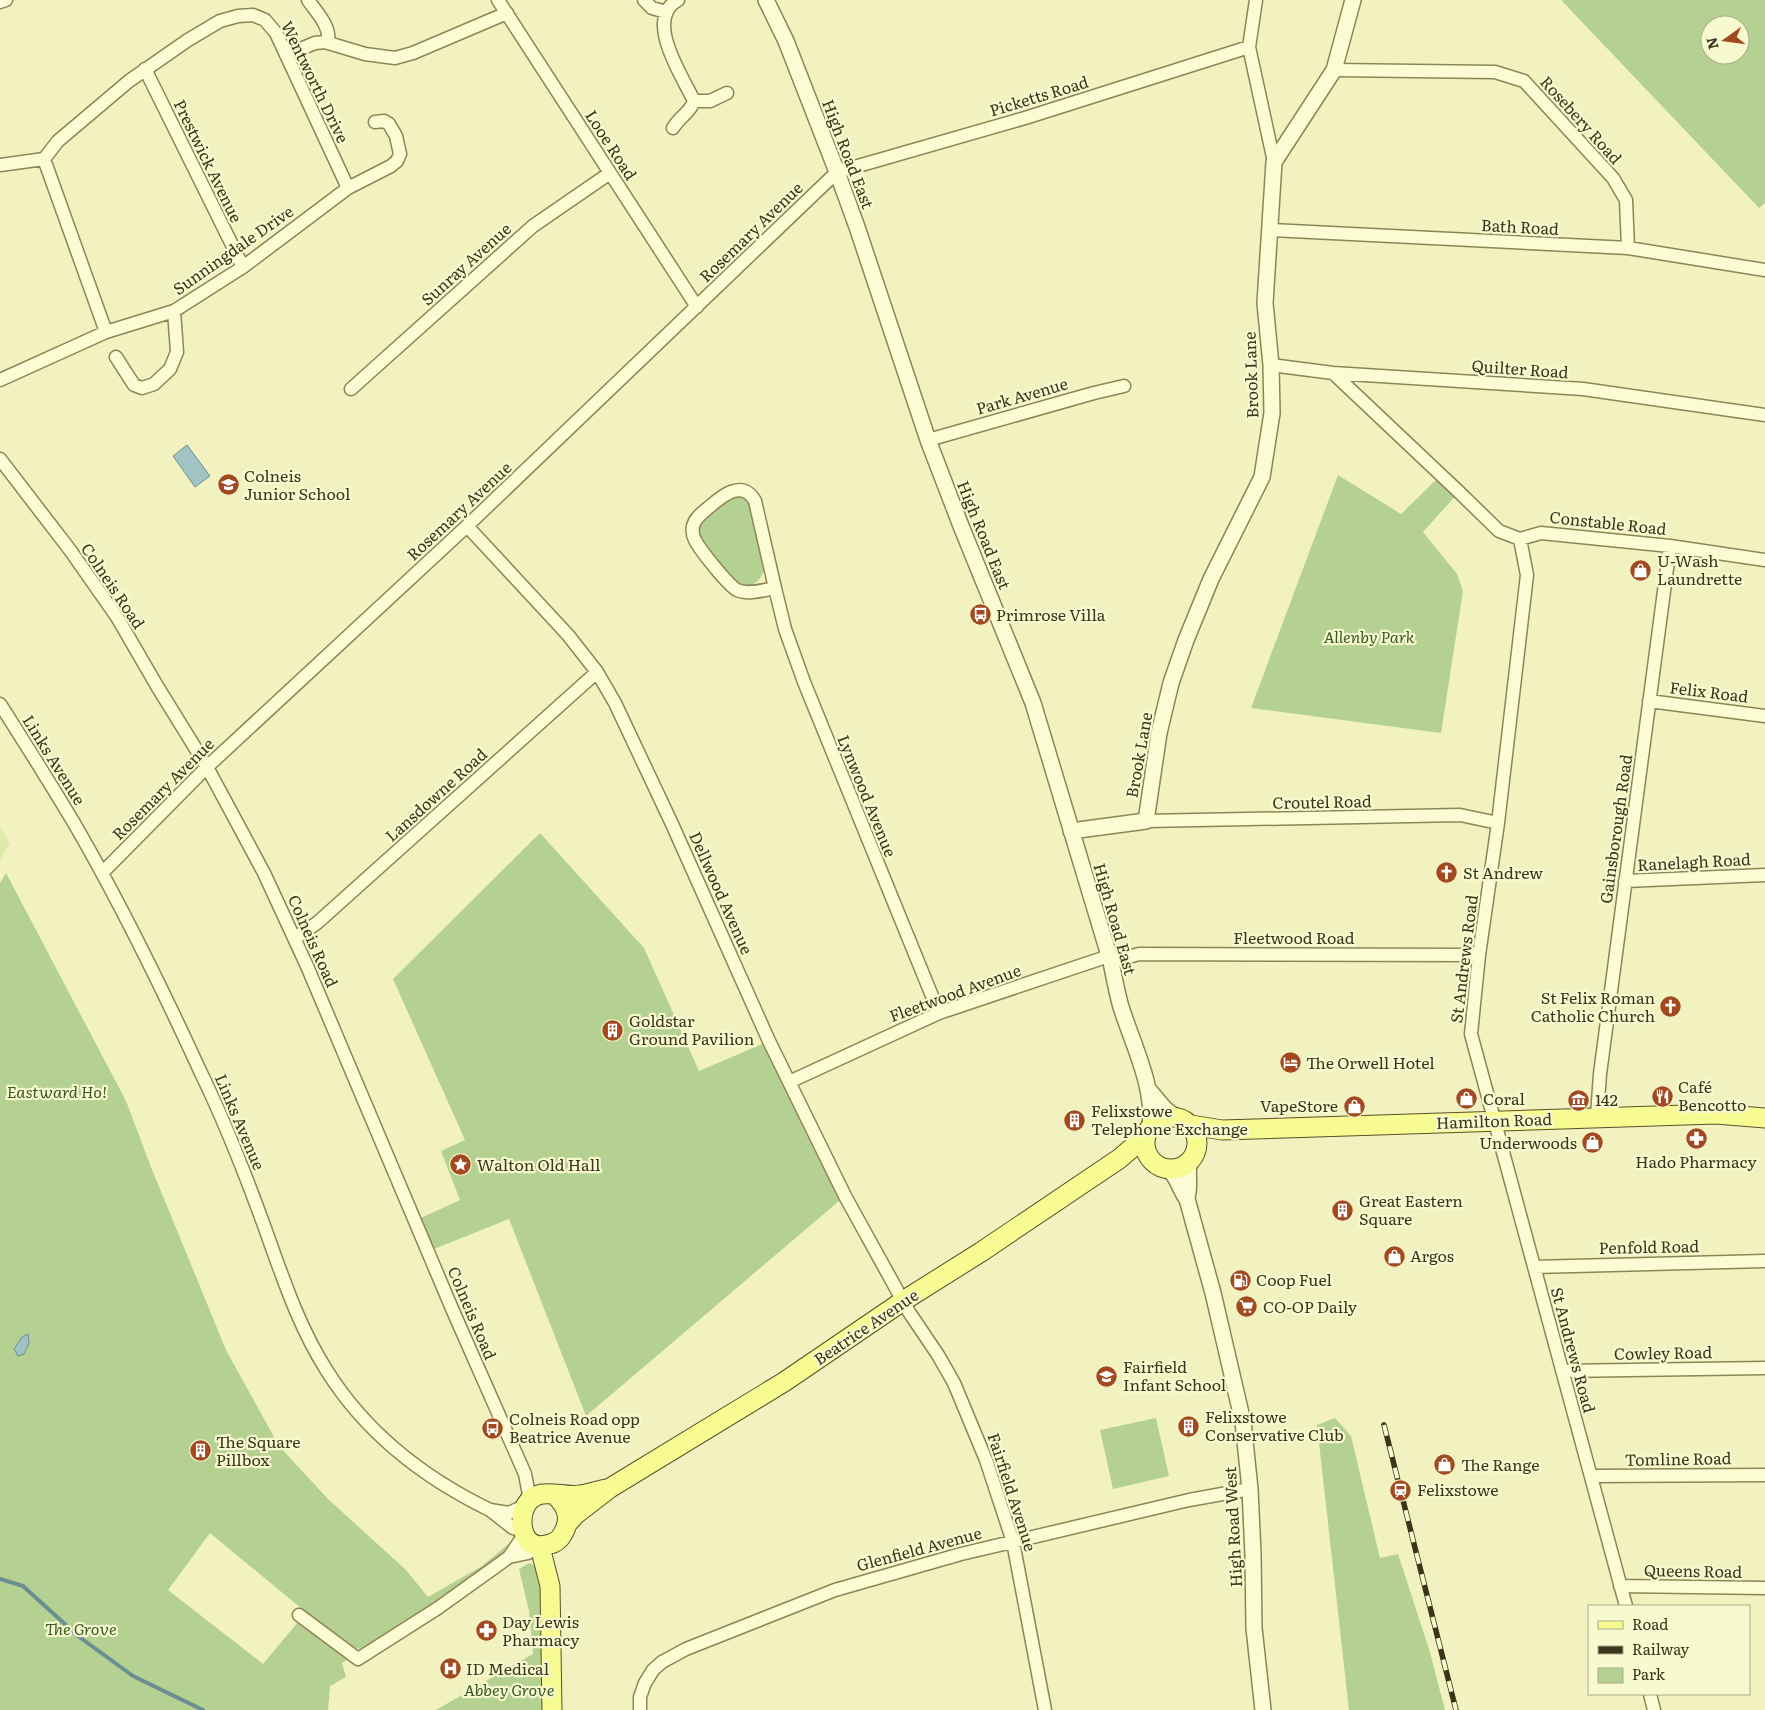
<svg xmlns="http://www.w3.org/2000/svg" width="1765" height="1710" viewBox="0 0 1765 1710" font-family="Literata,serif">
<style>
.farmland{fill:#dee9ab}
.green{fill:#b5d192;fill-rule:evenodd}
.water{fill:#a2c3c4;stroke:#698f93}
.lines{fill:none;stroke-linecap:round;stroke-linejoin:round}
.stream{stroke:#698f93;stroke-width:4}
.minor-casing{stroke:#8d8555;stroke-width:15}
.tertiary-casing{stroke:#8d8555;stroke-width:18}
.primary-casing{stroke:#5a502a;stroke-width:21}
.minor{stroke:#fbfcd3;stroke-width:12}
.tertiary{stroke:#fbfcd3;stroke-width:15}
.primary{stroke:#f8fa92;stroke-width:19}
.rail-casing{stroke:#3b351b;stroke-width:5.5}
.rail{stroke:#f7f9cf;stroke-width:4;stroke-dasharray:11;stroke-linecap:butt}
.labels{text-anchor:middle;stroke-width:4.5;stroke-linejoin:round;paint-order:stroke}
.street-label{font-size:16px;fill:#3b351b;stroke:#f7f9cf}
.poi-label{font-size:16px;fill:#3b351b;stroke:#f7f9cf;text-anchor:start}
.park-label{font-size:16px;font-style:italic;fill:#385920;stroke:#f7f9cf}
</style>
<rect width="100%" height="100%" fill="#f1f2bf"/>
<path class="farmland" d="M0 828 10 843 0 860Z"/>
<path class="green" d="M1563 0H1765V203L1759 208 1562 1ZM1710 25H1740V55H1710Z
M1338 475 1401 514 1441 475 1459 492 1423 532 1457 574 1463 591 1441 733 1251 708Z
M742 495 751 501 765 566C762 580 754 589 738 585L699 541 697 525 727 498Z
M540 833 644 948 699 1071 769 1041 845 1196 586 1416 509 1219 434 1249 421 1218 460 1200 441 1151 465 1140 393 979Z
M6 873 126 1101 151 1167 226 1350 279 1446 328 1499 406 1570 428 1597 482 1566 511 1542 514 1551 375 1644 359 1649 342 1642 210 1533 168 1590 263 1664 298 1622 350 1658 342 1663 346 1677 330 1686 328 1710H0V883Z
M1156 1418 1169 1476 1113 1489 1100 1430Z
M1335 1418 1351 1436 1380 1558 1398 1554 1429 1649 1445 1710H1349L1317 1425Z
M529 1563 540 1568 543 1581V1710H436L533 1654 529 1611 519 1569Z"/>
<path class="water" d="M187 445 210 476 195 487 173 456Z
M28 1334 29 1343 24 1354 18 1356 14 1349 22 1337Z"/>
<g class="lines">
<path class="stream" d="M0 1579 23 1586 78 1636 133 1676 203 1710"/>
<defs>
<path id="minor" d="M308 0C317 13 331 26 328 43
M498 0 697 307
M644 0 652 8 666 12
M1256 0 1249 47 1274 162
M0 2 6 0
M286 55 315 43 325 42 365 54 395 58 413 53 507 13
M145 69 243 267
M1334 70 1495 72 1524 81 1613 178 1626 200 1628 248
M694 101H710L727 93
M673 128C679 117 691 112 694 101 683 77 643 19 678 0
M44 159 106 332
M0 165 44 159 58 141 129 81 188 40 220 21 238 16 253 15 265 20 276 33 348 188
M1271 230 1628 248 1765 270
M116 357 134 385 142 388 154 384 170 369 177 352 174 311
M1271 365 1333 373 1583 389 1765 415
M1333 373 1459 492 1499 531 1520 539 1541 533 1670 546 1765 560
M0 380 106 332 174 311 243 267 348 188 391 166 397 161 400 154 396 136 389 124 384 121 375 122
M351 389 533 226 610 173
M928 440 1094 393 1124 386
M0 459 70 550 117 617 157 686 207 767 264 873 307 966 453 1311 525 1474 530 1500
M467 526 568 635 597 672 615 703 672 824 769 1041 845 1196 909 1312 938 1355 954 1383 986 1460 1013 1542 1045 1710
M1520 539 1527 575 1498 823 1479 955 1471 1034 1626 1606
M775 588 755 501C742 478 721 497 708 508 702 513 695 518 693 526 692 531 693 536 695 540 700 550 728 585 737 590 748 595 764 590 775 588L785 629 804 682 939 1013
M1649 701 1765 716
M0 704C25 743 50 783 74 823 121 904 162 988 201 1073 224 1120 244 1171 262 1220 281 1272 297 1324 327 1371 366 1433 424 1478 490 1510
M1146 821 1460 815 1498 823
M102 873 207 767 467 526 837 172 1025 118 1249 47
M1625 881 1765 875
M295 938 317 923 597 672
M1111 962 1139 954 1479 955
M789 1082 939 1013 1109 956
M1597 1116 1600 1074 1670 546
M1534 1267 1765 1261
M1562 1371 1765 1368
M1591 1476 1765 1475
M523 1530 513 1528 490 1510 509 1513 526 1505
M524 1535 509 1557 528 1553 536 1546
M1620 1586 1765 1588
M299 1615 358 1659 438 1608 509 1557
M1650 1694 1654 1710
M640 1710V1697L645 1683 653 1670 662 1662 686 1649 835 1590 961 1554 1189 1500 1250 1489"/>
<path id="tertiary" d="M766 0 786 41 837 172 857 227 928 440 961 526 1033 703 1111 962C1114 977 1117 993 1121 1007 1133 1045 1155 1087 1150 1127
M1071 831 1146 821 1159 733 1171 683 1186 640 1211 579 1262 477 1272 413 1271 365 1265 303 1274 162 1334 70 1353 0
M1149 1090 1165 1109 1176 1117
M1167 1168C1178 1176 1179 1189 1187 1199L1213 1293 1243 1422 1250 1489 1253 1554 1254 1628 1263 1710
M1187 1197C1191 1185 1186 1172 1190 1159"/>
<path id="primary" d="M1145 1143a26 26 0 1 1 52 0a26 26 0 1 1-52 0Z
M1191 1125 1222 1130 1716 1114 1765 1118
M555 1495C569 1508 572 1522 560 1538 556 1543 551 1544 546 1545 523 1551 517 1521 526 1505 538 1485 561 1498 580 1495 588 1494 597 1491 606 1489
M567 1524 575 1515 610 1488 784 1382 903 1301 981 1252 1119 1159 1146 1136
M540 1547 550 1586 552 1710"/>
</defs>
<use href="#minor" class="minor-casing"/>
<use href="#tertiary" class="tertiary-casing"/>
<use href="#primary" class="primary-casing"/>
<use href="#minor" class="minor"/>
<use href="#tertiary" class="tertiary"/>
<use href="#primary" class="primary"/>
<defs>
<path id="rail" d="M1384 1425 1456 1710"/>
</defs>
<use href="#rail" class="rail-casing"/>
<use href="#rail" class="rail"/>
</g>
<defs>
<symbol id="school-disc" viewBox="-11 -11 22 22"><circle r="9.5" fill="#a2491f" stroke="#f7f9cf"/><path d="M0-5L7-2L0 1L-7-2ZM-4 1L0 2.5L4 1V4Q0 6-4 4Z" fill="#fff"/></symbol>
<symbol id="shop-disc" viewBox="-11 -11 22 22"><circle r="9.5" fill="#a2491f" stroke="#f7f9cf"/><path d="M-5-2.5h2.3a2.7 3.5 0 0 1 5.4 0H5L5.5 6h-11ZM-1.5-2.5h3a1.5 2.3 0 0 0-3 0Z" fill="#fff"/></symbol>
<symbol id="bus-disc" viewBox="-11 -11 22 22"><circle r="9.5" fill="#a2491f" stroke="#f7f9cf"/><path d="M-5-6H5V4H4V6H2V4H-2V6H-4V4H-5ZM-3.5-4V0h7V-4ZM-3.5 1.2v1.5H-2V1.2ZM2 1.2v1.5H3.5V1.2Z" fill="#fff"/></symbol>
<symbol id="church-disc" viewBox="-11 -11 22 22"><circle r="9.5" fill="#a2491f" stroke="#f7f9cf"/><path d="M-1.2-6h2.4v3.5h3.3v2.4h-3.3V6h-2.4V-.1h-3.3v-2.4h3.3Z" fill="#fff"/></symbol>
<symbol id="building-disc" viewBox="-11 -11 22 22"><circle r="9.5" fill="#a2491f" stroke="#f7f9cf"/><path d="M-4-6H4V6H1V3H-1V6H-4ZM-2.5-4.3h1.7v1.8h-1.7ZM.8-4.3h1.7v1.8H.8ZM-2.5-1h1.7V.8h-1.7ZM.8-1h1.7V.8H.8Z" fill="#fff"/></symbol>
<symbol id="hotel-disc" viewBox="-11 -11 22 22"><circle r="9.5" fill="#a2491f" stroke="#f7f9cf"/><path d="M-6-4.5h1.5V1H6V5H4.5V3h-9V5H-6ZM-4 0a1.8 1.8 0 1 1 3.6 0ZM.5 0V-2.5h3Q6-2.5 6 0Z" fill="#fff"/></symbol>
<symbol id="restaurant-disc" viewBox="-11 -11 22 22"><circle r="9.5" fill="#a2491f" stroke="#f7f9cf"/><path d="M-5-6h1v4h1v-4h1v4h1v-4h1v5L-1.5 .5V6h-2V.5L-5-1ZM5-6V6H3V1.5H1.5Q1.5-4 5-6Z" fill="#fff"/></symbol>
<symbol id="museum-disc" viewBox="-11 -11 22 22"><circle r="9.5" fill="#a2491f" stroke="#f7f9cf"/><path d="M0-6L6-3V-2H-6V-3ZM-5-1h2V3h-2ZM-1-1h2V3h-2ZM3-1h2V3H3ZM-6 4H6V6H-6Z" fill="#fff"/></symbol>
<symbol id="pharmacy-disc" viewBox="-11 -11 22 22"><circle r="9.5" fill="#a2491f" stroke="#f7f9cf"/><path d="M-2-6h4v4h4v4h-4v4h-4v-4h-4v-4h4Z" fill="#fff"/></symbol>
<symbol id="sight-disc" viewBox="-11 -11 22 22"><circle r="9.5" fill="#a2491f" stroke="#f7f9cf"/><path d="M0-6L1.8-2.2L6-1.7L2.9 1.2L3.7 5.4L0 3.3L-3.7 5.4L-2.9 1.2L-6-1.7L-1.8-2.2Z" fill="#fff"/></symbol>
<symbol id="fuel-disc" viewBox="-11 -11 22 22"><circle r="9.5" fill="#a2491f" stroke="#f7f9cf"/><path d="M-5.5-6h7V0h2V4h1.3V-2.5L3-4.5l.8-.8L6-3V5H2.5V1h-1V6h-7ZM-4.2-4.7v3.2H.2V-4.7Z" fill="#fff"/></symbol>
<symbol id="supermarket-disc" viewBox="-11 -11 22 22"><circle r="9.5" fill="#a2491f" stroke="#f7f9cf"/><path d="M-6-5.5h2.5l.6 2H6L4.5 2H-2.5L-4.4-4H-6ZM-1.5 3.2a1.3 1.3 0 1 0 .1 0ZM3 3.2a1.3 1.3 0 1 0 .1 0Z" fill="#fff"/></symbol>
<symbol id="station-disc" viewBox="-11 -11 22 22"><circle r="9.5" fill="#a2491f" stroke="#f7f9cf"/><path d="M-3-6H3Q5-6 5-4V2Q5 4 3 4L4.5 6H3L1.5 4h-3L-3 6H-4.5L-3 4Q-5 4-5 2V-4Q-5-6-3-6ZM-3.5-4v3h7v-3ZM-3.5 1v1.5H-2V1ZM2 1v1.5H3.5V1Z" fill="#fff"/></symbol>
<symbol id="hospital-disc" viewBox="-11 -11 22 22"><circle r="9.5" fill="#a2491f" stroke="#f7f9cf"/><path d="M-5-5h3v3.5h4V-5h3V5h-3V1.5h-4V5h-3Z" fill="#fff"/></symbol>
</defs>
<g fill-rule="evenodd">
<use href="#school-disc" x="216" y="472" width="25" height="25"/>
<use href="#shop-disc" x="1628" y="558" width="25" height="25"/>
<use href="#bus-disc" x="968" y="602" width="25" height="25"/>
<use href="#church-disc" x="1434" y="860" width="25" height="25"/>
<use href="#church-disc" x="1658" y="994" width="25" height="25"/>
<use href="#building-disc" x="600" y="1018" width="25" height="25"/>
<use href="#hotel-disc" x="1278" y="1050" width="25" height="25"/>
<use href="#restaurant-disc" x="1650" y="1084" width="25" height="25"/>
<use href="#shop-disc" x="1454" y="1086" width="25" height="25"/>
<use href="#museum-disc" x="1566" y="1088" width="25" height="25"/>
<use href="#shop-disc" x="1342" y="1094" width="25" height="25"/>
<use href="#building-disc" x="1062" y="1108" width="25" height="25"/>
<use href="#pharmacy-disc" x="1684" y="1126" width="25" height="25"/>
<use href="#shop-disc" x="1580" y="1130" width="25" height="25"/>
<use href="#sight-disc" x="448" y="1152" width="25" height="25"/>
<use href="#building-disc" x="1330" y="1198" width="25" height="25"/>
<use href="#shop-disc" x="1382" y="1244" width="25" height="25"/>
<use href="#fuel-disc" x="1228" y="1268" width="25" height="25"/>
<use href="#supermarket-disc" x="1234" y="1294" width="25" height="25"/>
<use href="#school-disc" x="1094" y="1364" width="25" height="25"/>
<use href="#building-disc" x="1176" y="1414" width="25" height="25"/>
<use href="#bus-disc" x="480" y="1416" width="25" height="25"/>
<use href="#building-disc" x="188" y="1438" width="25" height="25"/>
<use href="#shop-disc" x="1432" y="1452" width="25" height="25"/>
<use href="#station-disc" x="1388" y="1478" width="25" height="25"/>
<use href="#pharmacy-disc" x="474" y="1618" width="25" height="25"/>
<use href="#hospital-disc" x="438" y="1656" width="25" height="25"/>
</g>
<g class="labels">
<g class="street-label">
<text transform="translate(315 82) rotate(64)" y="6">Wentworth Drive</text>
<text transform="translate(1039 96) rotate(-17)" y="6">Picketts Road</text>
<text transform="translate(1581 120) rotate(48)" y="6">Rosebery Road</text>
<text transform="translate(611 145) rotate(57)" y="6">Looe Road</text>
<text transform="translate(848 154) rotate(69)" y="6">High Road East</text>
<text transform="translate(208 161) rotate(64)" y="6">Prestwick Avenue</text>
<text transform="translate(1520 227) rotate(3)" y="6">Bath Road</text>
<text transform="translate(751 232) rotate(-44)" y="6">Rosemary Avenue</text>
<text transform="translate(233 250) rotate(-35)" y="6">Sunningdale Drive</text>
<text transform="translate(466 264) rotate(-42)" y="6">Sunray Avenue</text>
<text transform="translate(1520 369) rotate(4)" y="6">Quilter Road</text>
<text transform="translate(1251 375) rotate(-92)" y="6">Brook Lane</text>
<text transform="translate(1022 396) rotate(-16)" y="6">Park Avenue</text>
<text transform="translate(459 511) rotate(-43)" y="6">Rosemary Avenue</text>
<text transform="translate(1608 523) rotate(6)" y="6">Constable Road</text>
<text transform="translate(984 535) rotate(68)" y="6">High Road East</text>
<text transform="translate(113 586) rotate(56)" y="6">Colneis Road</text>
<text transform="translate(1709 692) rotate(7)" y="6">Felix Road</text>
<text transform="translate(1139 755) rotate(-80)" y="6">Brook Lane</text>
<text transform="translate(54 760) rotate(58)" y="6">Links Avenue</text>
<text transform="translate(163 789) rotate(-45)" y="6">Rosemary Avenue</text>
<text transform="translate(436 795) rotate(-42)" y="6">Lansdowne Road</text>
<text transform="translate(867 796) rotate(68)" y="6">Lynwood Avenue</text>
<text transform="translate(1322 802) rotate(-1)" y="6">Croutel Road</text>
<text transform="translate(1616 829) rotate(-82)" y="6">Gainsborough Road</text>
<text transform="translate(1694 862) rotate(-3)" y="6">Ranelagh Road</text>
<text transform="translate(721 893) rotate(66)" y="6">Dellwood Avenue</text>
<text transform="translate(1115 919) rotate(74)" y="6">High Road East</text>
<text x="1294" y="944">Fleetwood Road</text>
<text transform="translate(313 941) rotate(66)" y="6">Colneis Road</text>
<text transform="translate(1464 959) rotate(-83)" y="6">St Andrews Road</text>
<text transform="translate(955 993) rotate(-20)" y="6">Fleetwood Avenue</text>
<text transform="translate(1494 1121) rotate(-2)" y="6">Hamilton Road</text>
<text transform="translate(240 1122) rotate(67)" y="6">Links Avenue</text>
<text transform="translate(1649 1247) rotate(-1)" y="6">Penfold Road</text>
<text transform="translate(472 1313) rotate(67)" y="6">Colneis Road</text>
<text transform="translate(866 1327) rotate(-34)" y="6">Beatrice Avenue</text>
<text transform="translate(1573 1350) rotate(75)" y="6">St Andrews Road</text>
<text transform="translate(1663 1353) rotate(-1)" y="6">Cowley Road</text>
<text transform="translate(1678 1459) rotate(-1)" y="6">Tomline Road</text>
<text transform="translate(1012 1492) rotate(72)" y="6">Fairfield Avenue</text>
<text transform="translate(1233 1527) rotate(-93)" y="6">High Road West</text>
<text transform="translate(919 1549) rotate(-15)" y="6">Glenfield Avenue</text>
<text transform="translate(1693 1571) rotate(1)" y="6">Queens Road</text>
</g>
<g class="poi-label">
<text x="244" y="482">Colneis<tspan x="244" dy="18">Junior School</tspan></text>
<text x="1657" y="567">U-Wash<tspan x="1657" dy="18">Laundrette</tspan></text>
<text x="996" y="621">Primrose Villa</text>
<text x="1463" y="879">St Andrew</text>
<text x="1655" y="1004" text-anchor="end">St Felix Roman<tspan x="1655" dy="18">Catholic Church</tspan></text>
<text x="629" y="1027">Goldstar<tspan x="629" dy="18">Ground Pavilion</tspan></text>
<text x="1306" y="1069">The Orwell Hotel</text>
<text x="1678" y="1093">Café<tspan x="1678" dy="18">Bencotto</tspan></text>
<text x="1483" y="1105">Coral</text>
<text x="1595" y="1106">142</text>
<text x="1338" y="1112" text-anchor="end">VapeStore</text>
<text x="1091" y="1117">Felixstowe<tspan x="1091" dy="18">Telephone Exchange</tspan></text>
<text x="1577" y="1149" text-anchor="end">Underwoods</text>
<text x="1696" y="1168" text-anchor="middle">Hado Pharmacy</text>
<text x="477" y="1171">Walton Old Hall</text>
<text x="1359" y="1207">Great Eastern<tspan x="1359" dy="18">Square</tspan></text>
<text x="1410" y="1262">Argos</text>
<text x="1256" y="1286">Coop Fuel</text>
<text x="1263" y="1313">CO-OP Daily</text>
<text x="1123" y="1373">Fairfield<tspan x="1123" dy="18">Infant School</tspan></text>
<text x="1205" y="1423">Felixstowe<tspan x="1205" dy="18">Conservative Club</tspan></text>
<text x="509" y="1425">Colneis Road opp<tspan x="509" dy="18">Beatrice Avenue</tspan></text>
<text x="216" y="1448">The Square<tspan x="216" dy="18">Pillbox</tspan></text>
<text x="1461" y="1471">The Range</text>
<text x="1417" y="1496">Felixstowe</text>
<text x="502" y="1628">Day Lewis<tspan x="502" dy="18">Pharmacy</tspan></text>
<text x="466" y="1675">ID Medical</text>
</g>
<g class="park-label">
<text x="1369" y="643">Allenby Park</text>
<text x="57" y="1098">Eastward Ho!</text>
<text x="81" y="1635">The Grove</text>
<text x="509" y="1696">Abbey Grove</text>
</g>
</g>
<rect x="1588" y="1605" width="162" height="90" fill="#f7f9cf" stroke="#acab87"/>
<rect x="1598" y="1621" width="25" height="8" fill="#f8fa92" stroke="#acab87"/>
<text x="1632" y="1630" font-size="15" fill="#3b351b">Road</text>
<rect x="1598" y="1646" width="25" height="8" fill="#3b351b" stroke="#acab87"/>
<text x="1632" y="1655" font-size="15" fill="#3b351b">Railway</text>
<rect x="1598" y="1668" width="25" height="15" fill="#b5d192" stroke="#acab87"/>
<text x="1632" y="1680" font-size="15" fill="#3b351b">Park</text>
<g transform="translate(1725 40) rotate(256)"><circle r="24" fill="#f7f9cf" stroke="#acab87"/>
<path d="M0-4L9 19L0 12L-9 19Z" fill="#a2491f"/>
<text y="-8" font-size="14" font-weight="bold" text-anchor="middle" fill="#3b351b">N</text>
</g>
</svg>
